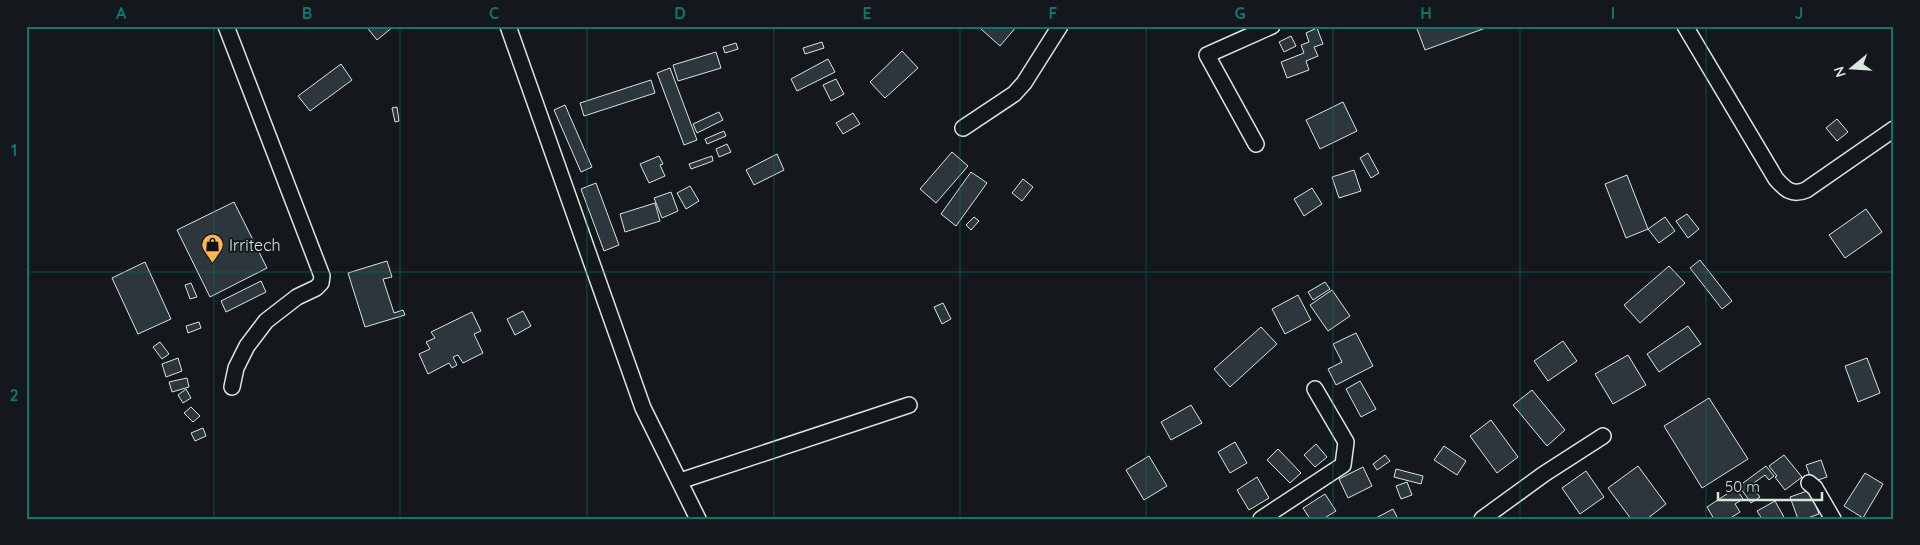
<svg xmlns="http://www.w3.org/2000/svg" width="1920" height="545" viewBox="0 0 1920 545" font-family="Quicksand,sans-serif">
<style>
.building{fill:#2c363c;stroke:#d8e6dc}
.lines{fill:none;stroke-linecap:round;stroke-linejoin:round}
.minor-casing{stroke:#d8e6dc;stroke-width:18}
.minor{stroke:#14181c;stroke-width:15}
.grid{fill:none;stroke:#0f766e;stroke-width:1;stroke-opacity:0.55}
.labels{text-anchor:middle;stroke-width:4;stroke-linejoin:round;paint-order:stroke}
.poi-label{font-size:16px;fill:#d8e6dc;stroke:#14181c;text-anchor:start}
.neatline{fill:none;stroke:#0f766e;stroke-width:2}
.grid-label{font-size:16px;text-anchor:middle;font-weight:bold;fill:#0f766e}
</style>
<rect width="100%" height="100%" fill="#14181c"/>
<path class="building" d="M366 26H394L377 40Z
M984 26H1017L1000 46 981 29Z
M1416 26H1491L1425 50Z
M1317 28 1323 44 1314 47 1318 56 1306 61 1309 70 1287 78 1281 62 1304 53 1301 45 1309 42 1306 33Z
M1291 36 1296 46 1284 52 1279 42Z
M822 42 824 48 805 54 803 48Z
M736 43 738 49 725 53 723 47Z
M902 51 918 68 885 98 870 82Z
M716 52 721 68 678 81 673 65Z
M828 59 835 72 797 91 791 79Z
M341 64 352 80 310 111 298 96Z
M670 68 697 140 684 145 657 73Z
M836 79 844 94 831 101 823 85Z
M651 80 655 93 584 116 580 103Z
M1343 102 1357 131 1320 149 1306 120Z
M565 105 592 167 581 172 554 110Z
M397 107 399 121 395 122 392 108Z
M719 112 723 120 697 133 693 124Z
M853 113 860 124 843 134 836 123Z
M1837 119 1848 132 1837 141 1826 128Z
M724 131 726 136 707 144 705 139Z
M727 144 731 152 719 157 716 149Z
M952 152 968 166 936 203 920 189Z
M1368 153 1379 173 1371 178 1360 158Z
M777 154 784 170 754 185 746 170Z
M659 156 663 164 660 165 665 176 649 183 640 164Z
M712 156 713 161 691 169 689 164Z
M1354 170 1361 191 1339 198 1332 177Z
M971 172 987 183 956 226 941 214Z
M1627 175 1648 229 1626 238 1605 184Z
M1023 179 1033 187 1022 201 1012 193Z
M596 183 619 245 604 251 581 189Z
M690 186 699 201 686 209 677 193Z
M1312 188 1322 204 1304 216 1294 199Z
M671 192 678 211 662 218 654 198Z
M234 202 267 268 210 297 177 230Z
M655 203 660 221 625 232 620 214Z
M1866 209 1882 232 1845 258 1829 235Z
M1687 214 1699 229 1688 238 1676 221Z
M974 217 979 221 971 230 966 225Z
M1665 217 1675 231 1659 243 1648 229Z
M1700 260 1732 301 1722 309 1690 268Z
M387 261 392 277 383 279 394 313 403 310 405 315 365 327 348 273Z
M145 262 171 319 138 334 112 278Z
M1669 266 1685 283 1640 323 1624 305Z
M261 281 266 292 226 312 221 301Z
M1325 282 1330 289 1313 300 1308 292Z
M191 283 197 297 190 299 185 285Z
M1332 290 1350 316 1328 331 1310 305Z
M1298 295 1311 320 1285 334 1272 309Z
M943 303 951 319 942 324 934 307Z
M523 311 531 326 515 335 507 319Z
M472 312 481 331 474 334 483 353 463 363 458 355 453 357 457 365 452 368 449 363 428 374 419 354 430 349 426 342 435 338 431 332Z
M199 322 201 328 188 333 186 326Z
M1688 326 1701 344 1659 372 1647 354Z
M1261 327 1277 344 1230 387 1214 369Z
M1356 333 1373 366 1336 385 1328 369 1342 362 1333 344Z
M1563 341 1577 361 1548 381 1534 361Z
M160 342 169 354 162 359 153 347Z
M1628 355 1646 385 1613 404 1595 374Z
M178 358 182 371 166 377 162 364Z
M1867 358 1880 393 1858 402 1845 366Z
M187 378 189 387 172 392 169 382Z
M1360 381 1376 409 1361 417 1346 389Z
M186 389 191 398 183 403 178 395Z
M1532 390 1565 430 1547 446 1513 405Z
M1709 398 1748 459 1702 488 1664 426Z
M1191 405 1202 423 1171 440 1161 422Z
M191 407 200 416 193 422 184 413Z
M1491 420 1518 457 1497 473 1470 436Z
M203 428 206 436 195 441 191 433Z
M1235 442 1247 463 1230 473 1218 452Z
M1316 444 1327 457 1315 467 1304 455Z
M1444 446 1466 461 1457 475 1434 460Z
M1278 449 1301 473 1290 483 1267 460Z
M1385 455 1390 461 1377 470 1373 464Z
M1784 455 1802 477 1785 490 1775 477 1777 476 1769 466Z
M1149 456 1167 486 1144 500 1126 470Z
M1821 460 1827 477 1812 482 1806 465Z
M1638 466 1666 504 1647 519H1631L1608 488Z
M1766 466 1774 476 1769 480 1765 475 1751 485 1760 497 1751 503 1739 486Z
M1363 467 1372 486 1348 498 1339 479Z
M1396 469 1423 476 1421 484 1394 477Z
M1586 471 1604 497 1580 514 1562 488Z
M1865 473 1883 484 1863 518 1844 506Z
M1257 477 1269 498 1249 510 1237 490Z
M1407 482 1412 495 1401 499 1396 486Z
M1736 488 1743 499 1735 504 1740 512 1729 519H1714L1707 507Z
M1810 490 1819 514 1805 519H1798L1790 497Z
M1325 494 1336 511 1323 519H1310L1303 508Z
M1775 501 1785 519H1762L1757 511Z
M1393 509 1398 519H1374Z"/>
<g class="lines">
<defs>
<path id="minor" d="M226 26 322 276 321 283 316 288 297 297 266 321 247 346 236 368 232 387
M508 26 643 408 698 519
M1685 26 1776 179C1785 189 1792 196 1806 190L1894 129
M963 128 1014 94 1024 83 1060 26
M1256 144 1207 55 1272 26
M680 481 909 405
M1809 483 1815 488 1833 519
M1261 519 1343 465 1346 442 1315 389
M1482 519 1544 474 1603 436"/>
</defs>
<use href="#minor" class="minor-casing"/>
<use href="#minor" class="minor"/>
</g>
<path class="grid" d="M214 26V519M400 26V519M587 26V519M774 26V519M960 26V519M1146 26V519M1333 26V519M1520 26V519M1706 26V519M26 272H1894"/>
<defs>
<symbol id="shop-pin" viewBox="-11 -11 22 30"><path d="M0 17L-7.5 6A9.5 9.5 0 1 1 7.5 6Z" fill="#ffb74d" stroke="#14181c"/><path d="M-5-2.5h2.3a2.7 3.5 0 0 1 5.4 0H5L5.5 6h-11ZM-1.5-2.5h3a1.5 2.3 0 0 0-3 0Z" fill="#111"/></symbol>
</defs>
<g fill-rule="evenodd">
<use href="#shop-pin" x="200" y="232" width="25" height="34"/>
</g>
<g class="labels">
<g class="poi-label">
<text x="229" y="251">Irritech</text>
</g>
</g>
<rect width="1920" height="545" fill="none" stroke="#14181c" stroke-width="55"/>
<g transform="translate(1852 68) rotate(252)" stroke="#14181c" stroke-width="4" paint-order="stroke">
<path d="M0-4L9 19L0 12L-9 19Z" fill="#d8e6dc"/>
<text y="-8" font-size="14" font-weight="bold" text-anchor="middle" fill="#d8e6dc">N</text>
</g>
<path d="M1718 492v8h104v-8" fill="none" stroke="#d8e6dc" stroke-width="2.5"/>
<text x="1725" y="492" font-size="15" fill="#d8e6dc" stroke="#14181c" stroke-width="4" paint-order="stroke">50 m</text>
<rect x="28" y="28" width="1864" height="490" class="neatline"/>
<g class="grid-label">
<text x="121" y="19">A</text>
<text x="307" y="19">B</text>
<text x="494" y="19">C</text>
<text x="680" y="19">D</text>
<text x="867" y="19">E</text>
<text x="1053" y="19">F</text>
<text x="1240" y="19">G</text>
<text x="1426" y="19">H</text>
<text x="1613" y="19">I</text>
<text x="1799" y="19">J</text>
<text x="14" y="156">1</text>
<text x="14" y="401">2</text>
</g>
</svg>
